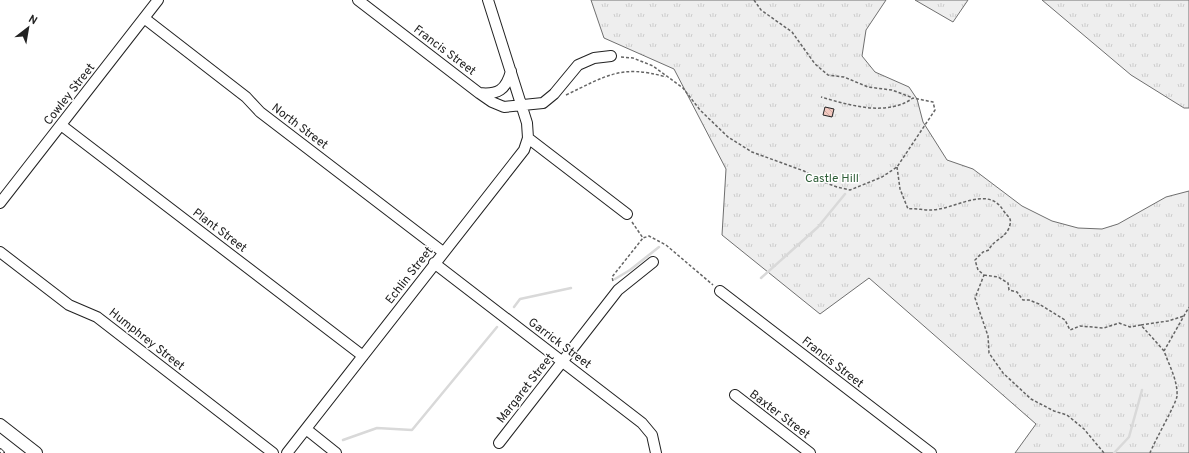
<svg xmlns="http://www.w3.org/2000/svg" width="1189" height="453" viewBox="0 0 1189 453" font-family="Overpass,sans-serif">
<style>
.grass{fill:url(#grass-tufts);stroke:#6f6f6f}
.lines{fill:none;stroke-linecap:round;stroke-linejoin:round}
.stream{stroke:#d9d9d9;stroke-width:2.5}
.building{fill:url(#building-back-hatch);stroke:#222}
.minor-casing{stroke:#222;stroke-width:12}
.major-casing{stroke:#222;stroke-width:14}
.path{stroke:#646464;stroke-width:1.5;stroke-dasharray:3 2;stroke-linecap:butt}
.minor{stroke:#fff;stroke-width:10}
.major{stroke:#fff;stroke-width:12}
.rail-casing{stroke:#222;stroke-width:4}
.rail{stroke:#fff;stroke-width:2.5;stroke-dasharray:8;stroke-linecap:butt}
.labels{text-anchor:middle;stroke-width:3;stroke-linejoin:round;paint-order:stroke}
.street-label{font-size:12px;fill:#222;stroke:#fff}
.park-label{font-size:12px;fill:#2f5e38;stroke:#fff}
</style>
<defs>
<pattern id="grass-tufts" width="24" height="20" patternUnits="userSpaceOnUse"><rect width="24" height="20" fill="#eee"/><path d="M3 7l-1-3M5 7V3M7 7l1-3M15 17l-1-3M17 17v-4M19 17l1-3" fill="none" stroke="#ccc"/></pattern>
<pattern id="building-back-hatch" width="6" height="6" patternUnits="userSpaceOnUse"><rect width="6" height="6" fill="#f3c9c0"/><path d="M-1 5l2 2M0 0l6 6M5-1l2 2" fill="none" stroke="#d0aca5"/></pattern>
</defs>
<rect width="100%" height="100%" fill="#fff"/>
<path class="grass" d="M591 0H886L866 30 862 56 875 72 909 87 917 99 923 122 947 160 973 169 1022 206 1052 221 1078 228 1102 229 1118 224 1166 197 1189 191V453H1015L1036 424 869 278 820 314 722 235 726 169 674 69 604 38Z
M915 0H968L953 22Z
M1042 0H1189V108H1184L1131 75Z"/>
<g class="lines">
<path class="stream" d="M761 278 818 227 845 194
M615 279 630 270 659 247
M514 307 520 299 571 288
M343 440 377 428 412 430 497 327
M1114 453 1129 437 1142 390"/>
</g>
<path class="building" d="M825 107 834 109 832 117 823 115Z"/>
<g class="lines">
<defs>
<path id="minor" d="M358 0 479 93 492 102 504 107 543 103 554 94 578 65 594 58 611 56
M144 18 246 97 260 112 443 252
M479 93C498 95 506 90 511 71
M61 125 363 356
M528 138 627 214
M0 203 158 0
M0 252 69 305 97 317 273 453
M434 263 642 423 652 435 656 453
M720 291 931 453
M735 395 810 453
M306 429 336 453
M499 443 618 290 653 262
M287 453 524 150 528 138 527 123 488 0"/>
<path id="major" d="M0 425 36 453"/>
</defs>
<use href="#minor" class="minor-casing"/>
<use href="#major" class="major-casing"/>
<path class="path" d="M754 0 761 10 792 32 815 64 828 75 844 77 868 87 892 90 913 98
M621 57 633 58 653 66 683 88 700 110 728 137 752 152 804 171 821 181 837 187 850 190 882 177 897 167 935 110 933 102 913 98C887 117 849 105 821 97
M566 95C606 76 621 64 666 77
M897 167 900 189 908 209C915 208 922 210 929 210 953 211 987 184 1003 210 1008 218 1013 217 1009 228 1005 238 992 241 989 250L983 252 975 260 978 270 984 275 975 298 988 336 989 353 1003 373 1031 399 1054 411 1067 415 1084 429 1104 453
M632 222 643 238 649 236 666 245 713 285
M984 275 998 277 1008 283 1009 290 1017 292 1023 300H1029L1039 304 1065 320 1070 330 1080 326 1104 328 1119 323 1130 327 1141 325 1164 351
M613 281 612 277 643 238
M1141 325 1168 321 1184 316
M1150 453C1154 442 1177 402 1177 396 1178 381 1169 365 1164 351L1189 307"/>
<use href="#minor" class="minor"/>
<use href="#major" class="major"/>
<defs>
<path id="rail" d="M0 450 3 453"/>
</defs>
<use href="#rail" class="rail-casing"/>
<use href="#rail" class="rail"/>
</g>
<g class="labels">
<g class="street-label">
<text transform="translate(445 50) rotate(37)" y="4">Francis Street</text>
<text transform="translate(69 94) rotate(-52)" y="4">Cowley Street</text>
<text transform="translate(300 126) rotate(37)" y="4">North Street</text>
<text transform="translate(220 230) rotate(37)" y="4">Plant Street</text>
<text transform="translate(409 275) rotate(-52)" y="4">Echlin Street</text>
<text transform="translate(147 339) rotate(38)" y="4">Humphrey Street</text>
<text transform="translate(560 343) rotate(37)" y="4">Garrick Street</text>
<text transform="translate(833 362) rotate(38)" y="4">Francis Street</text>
<text transform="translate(525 388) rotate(-52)" y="4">Margaret Street</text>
<text transform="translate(780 414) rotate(37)" y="4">Baxter Street</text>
</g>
<g class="park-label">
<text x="832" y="182">Castle Hill</text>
</g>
</g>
<g transform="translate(28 28) rotate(31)" stroke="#ffffff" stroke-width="3" paint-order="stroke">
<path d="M0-3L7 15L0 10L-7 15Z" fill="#222222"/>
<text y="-6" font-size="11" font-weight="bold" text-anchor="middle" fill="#222222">N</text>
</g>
</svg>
